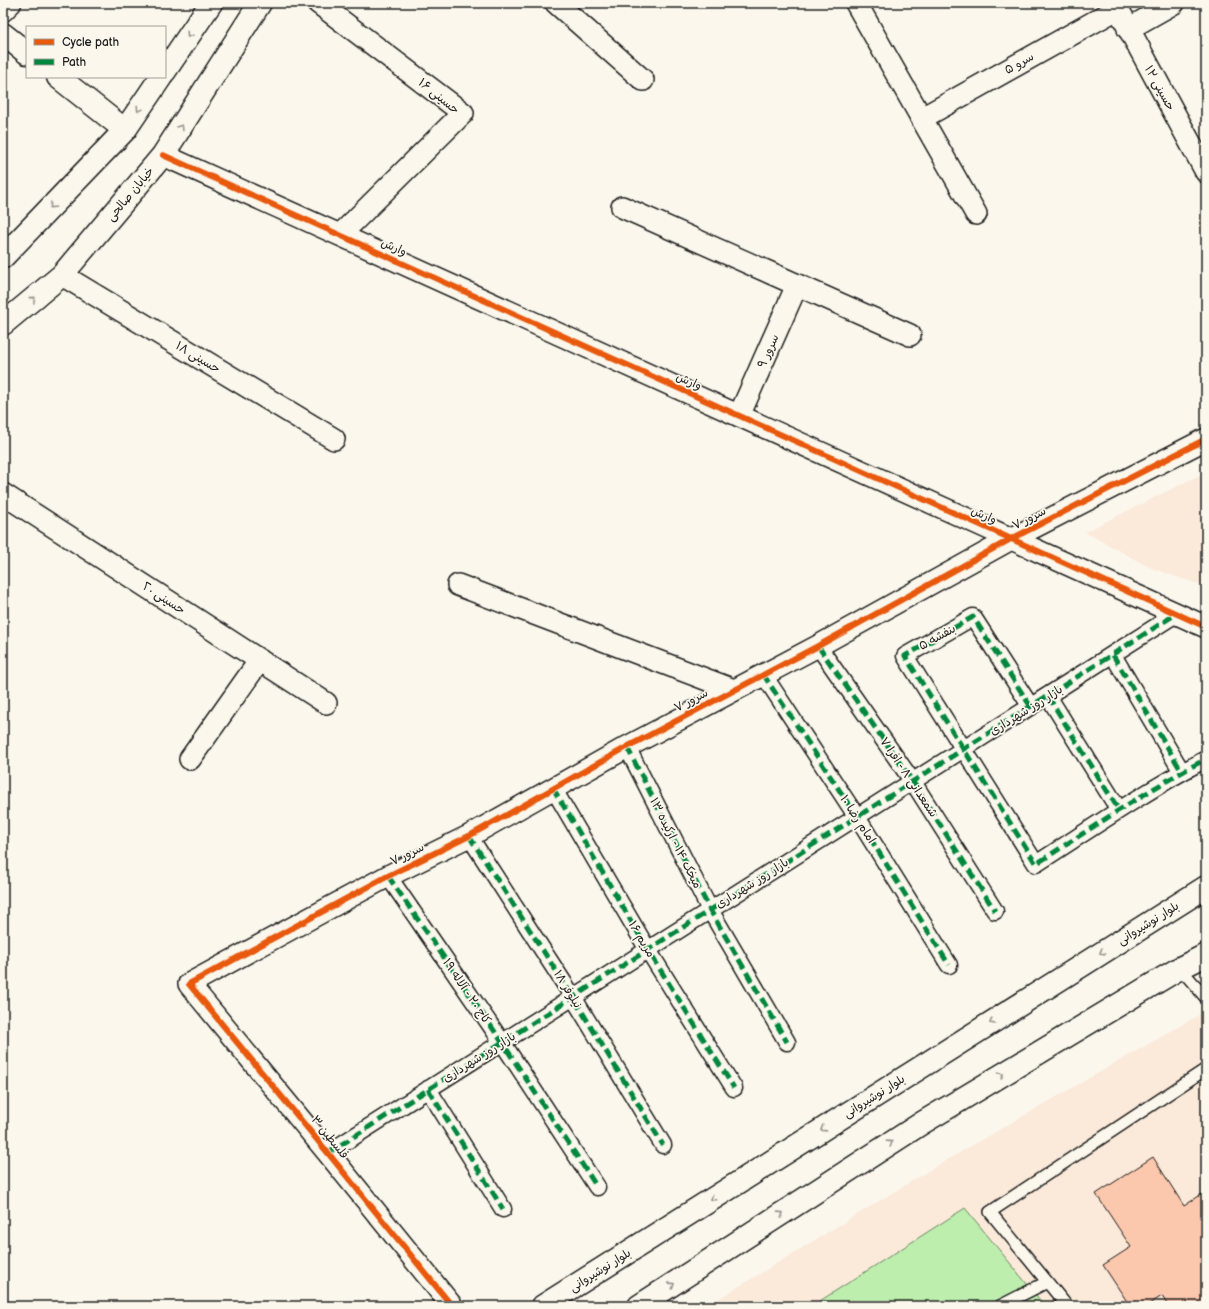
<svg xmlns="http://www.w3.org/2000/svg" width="1209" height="1309" viewBox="0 0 1209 1309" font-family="'Balsamiq Sans','Playpen Sans Arabic',sans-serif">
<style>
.built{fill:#fbe9d9}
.green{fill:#bdeead;stroke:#6c8564}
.building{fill:#fcc8ad;stroke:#1c1c1c}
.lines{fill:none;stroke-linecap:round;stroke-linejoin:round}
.service-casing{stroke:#1c1c1c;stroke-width:14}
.pedestrian-casing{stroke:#1c1c1c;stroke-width:19}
.minor-casing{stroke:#1c1c1c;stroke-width:24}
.secondary-casing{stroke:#1c1c1c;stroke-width:25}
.primary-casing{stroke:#1c1c1c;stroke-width:25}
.service{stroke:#fbf7ec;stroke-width:11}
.pedestrian{stroke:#fbf7ec;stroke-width:16}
.minor{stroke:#fbf7ec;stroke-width:21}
.secondary{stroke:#fbf7ec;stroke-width:22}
.primary{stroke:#fbf7ec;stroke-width:22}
.quiet{stroke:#00873e;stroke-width:5;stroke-dasharray:10 5;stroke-linecap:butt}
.cycleway-casing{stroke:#fbf7ec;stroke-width:8}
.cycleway{stroke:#e8590c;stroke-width:6}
.oneway{stroke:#97948e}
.labels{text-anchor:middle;stroke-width:3.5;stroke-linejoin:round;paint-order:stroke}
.street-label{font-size:12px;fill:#1c1c1c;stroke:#fbf7ec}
</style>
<rect width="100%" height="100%" fill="#fbf7ec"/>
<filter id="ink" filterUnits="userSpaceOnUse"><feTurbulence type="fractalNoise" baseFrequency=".025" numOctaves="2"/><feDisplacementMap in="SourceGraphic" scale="8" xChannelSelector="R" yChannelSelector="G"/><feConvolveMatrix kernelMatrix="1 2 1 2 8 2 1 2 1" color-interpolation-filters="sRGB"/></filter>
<g filter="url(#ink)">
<path class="built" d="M1206 472V587L1151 568 1085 532Z
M1206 1011V1306H707L935 1167Z"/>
<path class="green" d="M965 1208 1045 1306H812Z"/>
<path class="building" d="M1153 1157 1184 1206 1205 1192 1206 1194V1306H1168L1162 1296 1146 1306H1130L1103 1265 1131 1247 1096 1194Z"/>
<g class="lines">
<defs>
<path id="service" d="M1180 968 1206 998
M1000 1306 1047 1282
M1067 1306 990 1212 1206 1069"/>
<path id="pedestrian" d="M818 646 913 782 995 911
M1113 655 1182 772
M763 674 857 817 949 965
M1048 696 1119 810
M1031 707 973 617 905 656 1036 864C1092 828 1147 790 1206 759
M627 747 710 910 787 1042
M553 788 648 950 734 1088
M469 836 573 997 663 1145
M388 876 502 1042 597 1187
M428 1089 503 1209
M328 1153 1176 614"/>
<path id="minor" d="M318 3 463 113 340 235
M556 3 643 80
M856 3 976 214
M1115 3 1206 172
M1128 29 1174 3
M922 118 1117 9
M163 155 1206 627
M622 207 910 335
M62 275 334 439
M739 416 797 285
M3 494 326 703
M458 585 734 690
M190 759 260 660
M452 1306 328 1153 189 984 388 876 469 836 627 747 818 646 1011 539 1206 439"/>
<path id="secondary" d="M3 34 27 53
M165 71 211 3
M58 77 125 130
M3 257 125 130 161 77
M3 324 62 275 163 155 260 3"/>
<path id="primary" d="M3 10 10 3
M543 1306 1206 887
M639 1306 922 1123 1180 968 1206 955"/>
</defs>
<use href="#service" class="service-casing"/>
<use href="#pedestrian" class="pedestrian-casing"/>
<use href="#minor" class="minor-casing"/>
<use href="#secondary" class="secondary-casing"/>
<use href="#primary" class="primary-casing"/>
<use href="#service" class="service"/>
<use href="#pedestrian" class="pedestrian"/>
<use href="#minor" class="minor"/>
<use href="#secondary" class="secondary"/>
<use href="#primary" class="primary"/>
<path class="quiet" d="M818 646 913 782 995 911
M1113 655 1182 772
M763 674 857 817 949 965
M1048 696 1119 810
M1031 707 973 617 905 656 1036 864C1092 828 1147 790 1206 759
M627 747 710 910 787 1042
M553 788 648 950 734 1088
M469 836 573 997 663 1145
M388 876 502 1042 597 1187
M428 1089 503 1209
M328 1153 1176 614"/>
<defs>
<path id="cycleway" d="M163 155 1206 627
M452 1306 328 1153 189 984 388 876 469 836 627 747 818 646 1011 539 1206 439"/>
</defs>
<use href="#cycleway" class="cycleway-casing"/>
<use href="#cycleway" class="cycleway"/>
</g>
<defs><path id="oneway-chevron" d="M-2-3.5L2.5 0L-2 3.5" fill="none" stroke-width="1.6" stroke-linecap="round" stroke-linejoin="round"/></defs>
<g class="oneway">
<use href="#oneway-chevron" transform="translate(189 35) rotate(124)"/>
<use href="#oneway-chevron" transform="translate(139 109) rotate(124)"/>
<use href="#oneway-chevron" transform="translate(181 127) rotate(-58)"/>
<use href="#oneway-chevron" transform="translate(52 206) rotate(134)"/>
<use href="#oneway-chevron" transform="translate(33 299) rotate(-40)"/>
<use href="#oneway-chevron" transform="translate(1102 952) rotate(148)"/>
<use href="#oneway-chevron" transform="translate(992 1022) rotate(148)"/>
<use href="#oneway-chevron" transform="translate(1001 1075) rotate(-31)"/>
<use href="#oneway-chevron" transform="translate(823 1129) rotate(148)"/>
<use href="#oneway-chevron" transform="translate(890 1143) rotate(-33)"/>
<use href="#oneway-chevron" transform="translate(713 1198) rotate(148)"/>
<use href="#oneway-chevron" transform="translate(781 1214) rotate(-33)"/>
<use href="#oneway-chevron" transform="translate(672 1285) rotate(-33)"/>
</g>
</g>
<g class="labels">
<g class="street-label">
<text transform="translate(1019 63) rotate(-29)" y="4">سرو ۵</text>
<text transform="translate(1160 88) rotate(61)" y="4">حسینی ۱۲</text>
<text transform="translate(439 96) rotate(39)" y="4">حسینی ۱۶</text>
<text transform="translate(130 194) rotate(-50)" y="4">خيابان صالحی</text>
<text transform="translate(394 247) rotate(24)" y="4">وارش</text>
<text transform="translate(768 351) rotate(-66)" y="4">سرور ۹</text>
<text transform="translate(198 357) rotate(31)" y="4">حسینی ۱۸</text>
<text transform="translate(689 381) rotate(24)" y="4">وارش</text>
<text transform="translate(984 515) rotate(24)" y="4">وارش</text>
<text transform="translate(1029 518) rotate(-27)" y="4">سرور ۷</text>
<text transform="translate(164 598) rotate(33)" y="4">حسینی ٢٠</text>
<text transform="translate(937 637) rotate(-29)" y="4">بنفشه ۵</text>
<text transform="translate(691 700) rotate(-28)" y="4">سرور ۷</text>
<text transform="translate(1026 710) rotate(-32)" y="4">بازار روز شهرداری</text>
<text transform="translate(909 777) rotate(56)" y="4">شمعدانی ۸ - افرا ۷</text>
<text transform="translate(858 819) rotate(57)" y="4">امام رضا ۱۰</text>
<text transform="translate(676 843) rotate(63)" y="4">میخک ۱۴ - ارکیده ۱۳</text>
<text transform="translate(407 854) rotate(-26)" y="4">سرور ۷</text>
<text transform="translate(752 883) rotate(-32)" y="4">بازار روز شهرداری</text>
<text transform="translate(1148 923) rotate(-32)" y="4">بلوار نوشیروانی</text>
<text transform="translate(642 939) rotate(59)" y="4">مریم ۱۶</text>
<text transform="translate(568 989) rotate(58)" y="4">نیلوفر ۱۸</text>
<text transform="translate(467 991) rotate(56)" y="4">کاج ۲۰ - آلاله ۱۹</text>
<text transform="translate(479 1057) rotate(-32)" y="4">بازار روز شهرداری</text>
<text transform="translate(874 1096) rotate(-32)" y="4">بلوار نوشیروانی</text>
<text transform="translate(330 1137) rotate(51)" y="4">فلسطین ۳</text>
<text transform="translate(600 1270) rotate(-32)" y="4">بلوار نوشیروانی</text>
</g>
</g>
<rect width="1209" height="1309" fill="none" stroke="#fbf7ec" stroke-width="16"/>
<rect x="8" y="8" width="1193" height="1293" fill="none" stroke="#1c1c1c" stroke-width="1.5" filter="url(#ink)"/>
<rect x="26" y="26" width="140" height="52" fill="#fbf7ec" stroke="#a29f99"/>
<rect x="34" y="39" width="20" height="6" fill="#e8590c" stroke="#a29f99"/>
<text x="62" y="46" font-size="12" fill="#1c1c1c">Cycle path</text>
<rect x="34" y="59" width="20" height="6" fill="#00873e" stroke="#a29f99"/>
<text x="62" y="66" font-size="12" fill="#1c1c1c">Path</text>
</svg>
